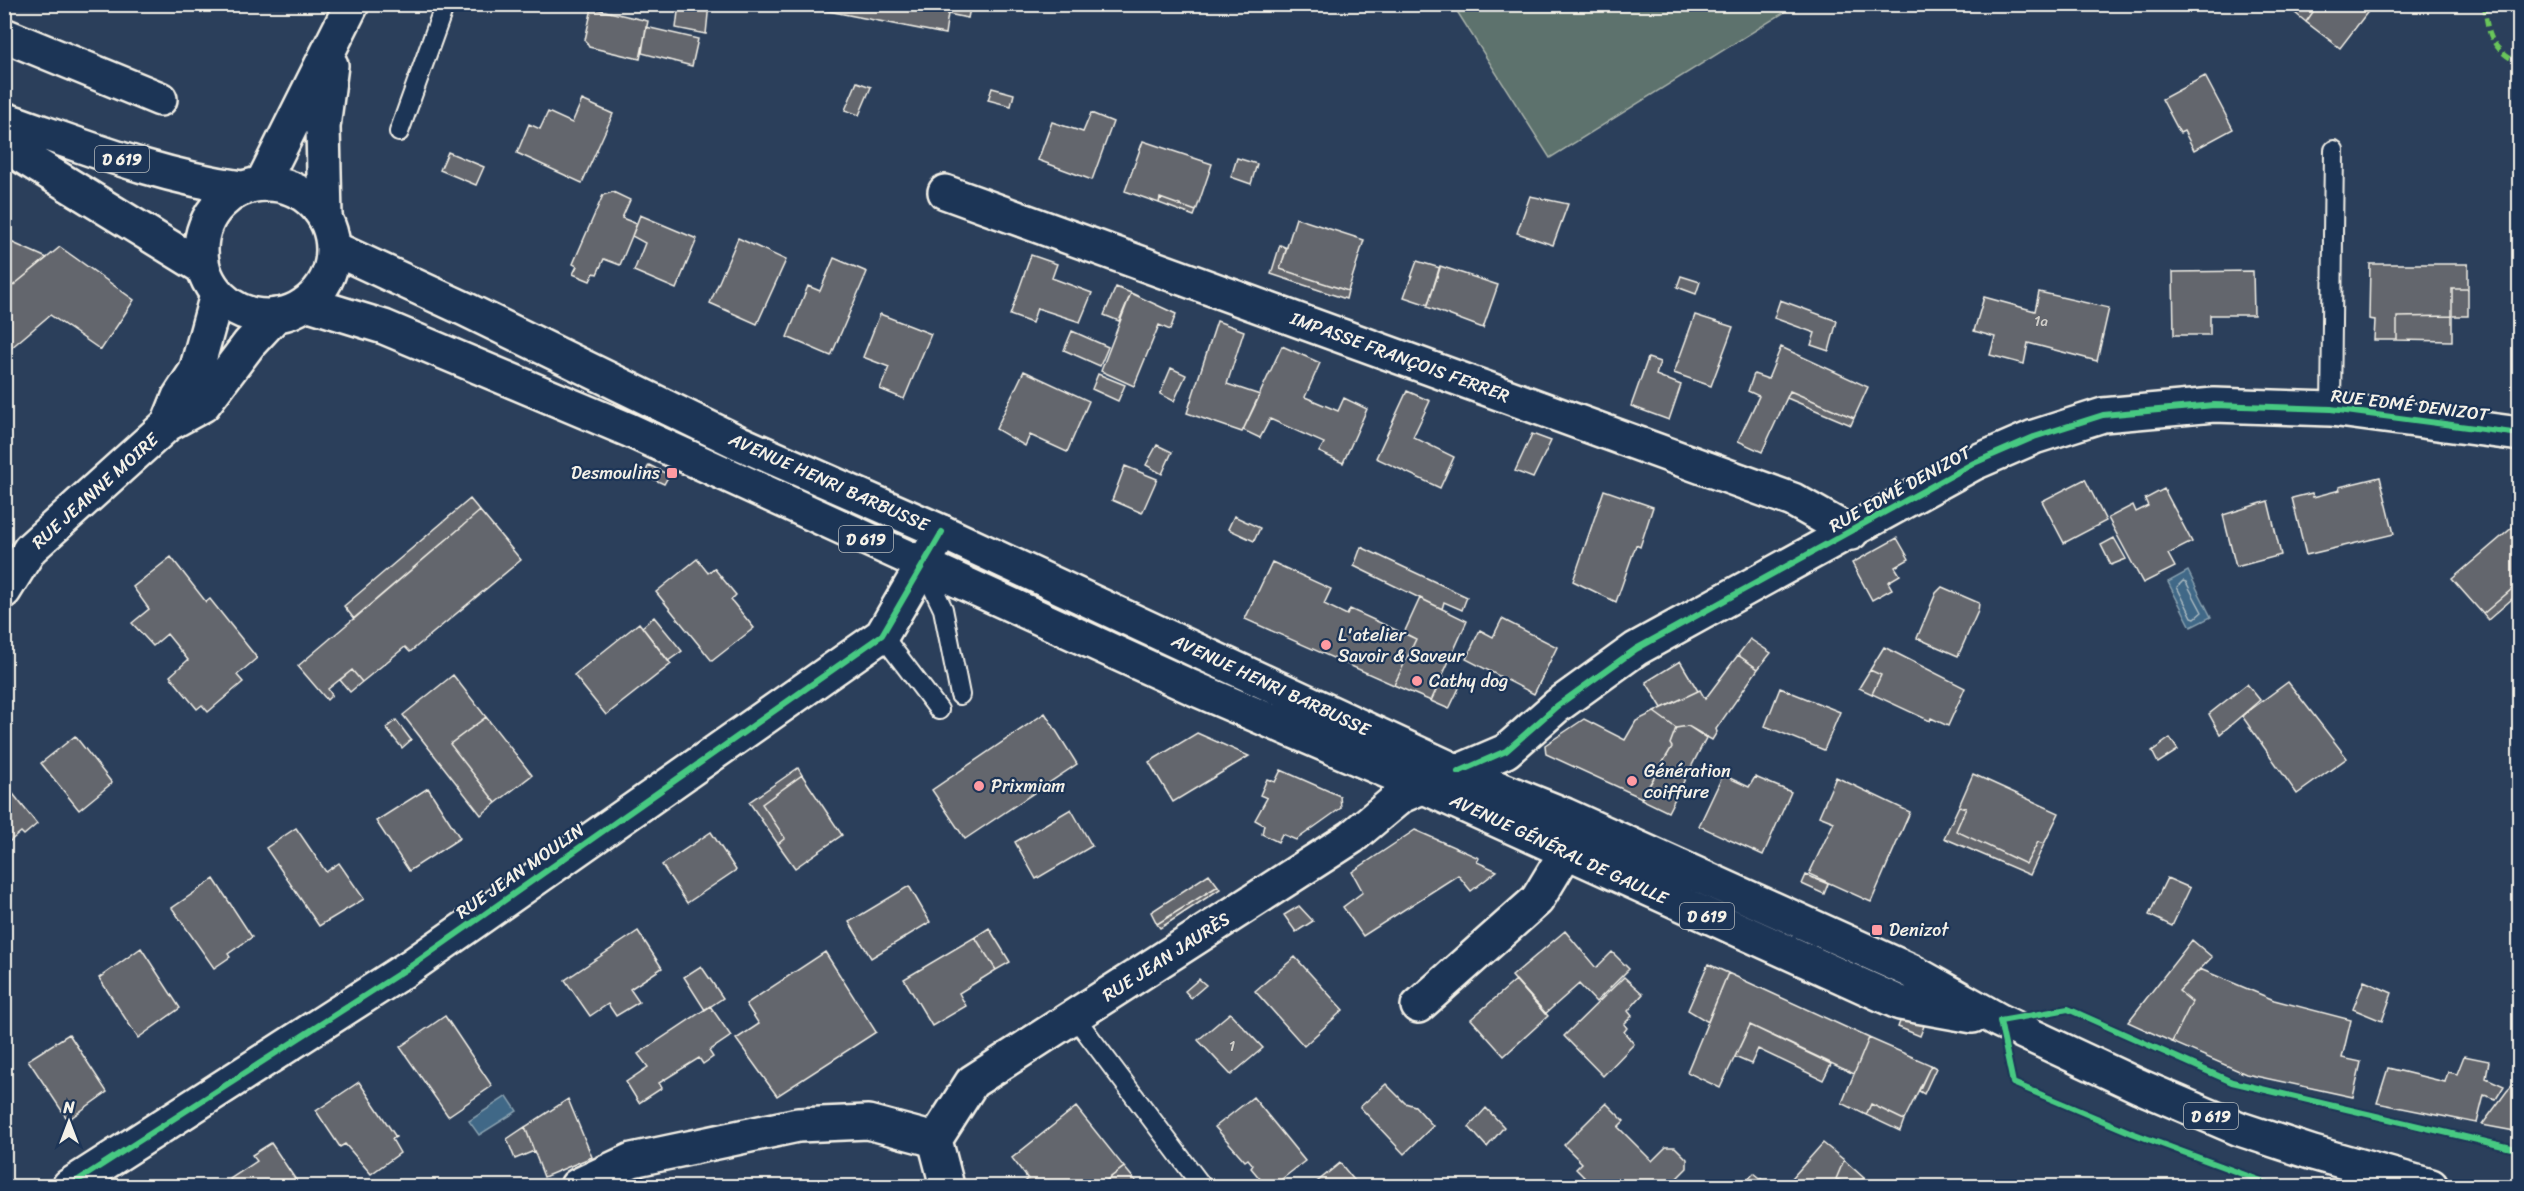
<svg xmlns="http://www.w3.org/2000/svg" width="2524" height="1191" viewBox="0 0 2524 1191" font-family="Sriracha,sans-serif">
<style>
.green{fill:#5d726d;stroke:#a8b2aa;stroke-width:1.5}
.water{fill:#3f6887;stroke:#879fae;stroke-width:1.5}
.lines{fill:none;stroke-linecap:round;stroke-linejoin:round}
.shore{stroke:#acbac1;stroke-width:1.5}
.building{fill:#63666d;stroke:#f4f1e8;stroke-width:1.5}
.lane-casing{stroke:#f4f1e8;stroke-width:22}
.street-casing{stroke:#f4f1e8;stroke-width:38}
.secondary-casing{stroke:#f4f1e8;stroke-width:38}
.primary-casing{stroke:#f4f1e8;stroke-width:38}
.lane{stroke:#1d3557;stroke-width:18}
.street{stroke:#1d3557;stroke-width:33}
.secondary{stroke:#1d3557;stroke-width:33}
.primary{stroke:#1d3557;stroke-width:33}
.quiet{stroke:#6ac65a;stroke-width:4.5;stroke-dasharray:9 4.5;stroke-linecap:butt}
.cycleway-casing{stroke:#1d3557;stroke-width:10}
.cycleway{stroke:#46c982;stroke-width:6}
.poi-dot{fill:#ff9aa2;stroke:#1d3557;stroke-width:2}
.labels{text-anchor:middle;stroke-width:4.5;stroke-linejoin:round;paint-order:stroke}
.number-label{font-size:15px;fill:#d0cec9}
.shield{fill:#1d3557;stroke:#b4b9bc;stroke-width:1.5}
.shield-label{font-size:16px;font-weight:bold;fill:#f4f1e8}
.street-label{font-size:18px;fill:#f4f1e8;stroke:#1d3557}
.poi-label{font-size:18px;fill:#f4f1e8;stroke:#1d3557;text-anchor:start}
</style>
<rect width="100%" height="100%" fill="#2b3f5b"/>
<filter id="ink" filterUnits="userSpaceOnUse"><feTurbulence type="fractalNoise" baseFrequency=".0167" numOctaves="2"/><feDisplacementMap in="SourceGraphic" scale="12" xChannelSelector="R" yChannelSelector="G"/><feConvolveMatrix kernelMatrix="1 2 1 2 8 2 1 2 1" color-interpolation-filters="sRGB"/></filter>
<g filter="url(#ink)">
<path class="green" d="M1453 5H1796L1550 158Z"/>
<path class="water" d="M2188 571 2211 617 2191 627 2168 582Z
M507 1096 517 1111 479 1135 469 1121Z"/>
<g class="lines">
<path class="shore" d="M2183 581 2186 582 2202 612 2195 618 2192 617 2177 587Z"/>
</g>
<path class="building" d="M709 4 706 34 676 28 679 4Z
M793 4H971L968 18 948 14 945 34Z
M2284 4H2303L2313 12 2306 22Z
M2303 4H2373V5L2340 48 2306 22 2313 12Z
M592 8 648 21 640 59 589 47 585 40Z
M646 27 698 39 692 66 642 53Z
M2205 76 2233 129 2194 150 2184 131 2180 133 2162 99Z
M857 82 871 87 859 115 845 110Z
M992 88 1014 94 1011 106 988 100Z
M582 100 613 114 582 183 517 153 529 124 540 129 548 112 572 123Z
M1091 113 1113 122 1092 180 1038 160 1052 122 1083 132Z
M1143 141 1212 164 1196 211 1160 198 1159 203 1125 191Z
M448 152 484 167 476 185 440 170Z
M1237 158 1257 164 1251 184 1231 177Z
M613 192 630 200 622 218 637 224 620 265 604 259 597 274 594 273 590 281 573 274 577 266 573 264 603 195Z
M1530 196 1568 204 1553 245 1517 233Z
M1160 198 1196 211 1194 216 1159 203Z
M640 215 697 239 676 289 634 271 645 243 632 236Z
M1296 218 1364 240 1348 291 1280 269Z
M738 238 786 260 757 324 710 303Z
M4 239 47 258 4 293Z
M1280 245 1287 248 1280 269 1348 291 1346 299 1271 274Z
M60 247 134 300 101 350 50 315 4 354V293Z
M1031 255 1057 264 1052 278 1092 293 1080 322 1037 308 1032 323 1010 315Z
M834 258 867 272 831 356 787 337 808 286 820 291Z
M1417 261 1440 268 1428 305 1404 297Z
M2370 264H2468V289H2452V316L2397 317V340H2374L2375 320 2369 319Z
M1440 266 1498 285 1483 328 1427 307Z
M2253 271 2254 315H2210V335H2174L2173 272Z
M1681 276 1700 282 1696 294 1677 287Z
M1116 287 1131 293 1119 321 1104 315Z
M2452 289H2468V316H2452Z
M2039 292 2109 308 2097 361 2028 343 2024 364 1990 355 1995 337 1974 331 1984 297 2035 311Z
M1131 293 1176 314 1170 330 1159 325 1134 386 1101 371Z
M1780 300 1837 321 1829 351 1811 345 1815 333 1774 318Z
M880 314 931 334 904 399 880 389 889 367 863 357Z
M1695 315 1733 327 1711 386 1674 373Z
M2452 316V341L2397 340V317Z
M1217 321 1244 331 1227 384 1260 395 1242 432 1187 413Z
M1072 331 1108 347 1100 366 1064 350Z
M1282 346 1320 363 1305 397 1338 411 1344 398 1367 409 1343 463 1319 452 1324 443 1270 419 1260 438 1243 430Z
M1781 347 1868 387 1854 418 1790 391 1762 452 1738 441 1759 396 1748 391 1754 374 1768 379Z
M1648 358 1660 362 1656 375 1681 385 1669 420 1631 406Z
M1171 368 1186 375 1174 401 1160 394Z
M1024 371 1089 401 1067 452 1030 435 1025 446 996 429Z
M1098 374 1125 385 1118 401 1092 389Z
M1407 391 1430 401 1413 437 1454 457 1440 488 1376 458Z
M1790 391 1854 418 1851 425 1787 398Z
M1532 434 1551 441 1533 478 1515 471Z
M1157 445 1172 452 1162 474 1146 465Z
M649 465 669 475 664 484 644 475Z
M1125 466 1157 479 1142 513 1112 500Z
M2380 477 2394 534 2306 555 2292 498 2312 493 2313 497 2340 490 2339 487Z
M2085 479 2106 521 2064 543 2042 501Z
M2164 489 2192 542 2168 554 2175 567 2143 583 2108 518 2133 505 2136 512 2148 506 2145 499Z
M1604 490 1653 507 1640 547 1636 545 1616 602 1573 581Z
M470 499 480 511 354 619 344 606Z
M2268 501 2281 555 2236 567 2223 515Z
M480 511 521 560 410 652 405 647 362 682 352 670 328 689 332 695 327 700 298 666Z
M1234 516 1260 528 1254 541 1228 529Z
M2520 521V582L2483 614 2452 579Z
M1897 538 1909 559 1895 567 1900 575 1888 582 1892 589 1872 600 1852 563Z
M2114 538 2126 559 2111 565 2101 545Z
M1361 547 1467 597 1462 610 1444 602 1442 609 1354 566Z
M171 557 206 602 210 599 257 658 237 675 243 682 208 712 202 705 197 709 170 676 188 660 167 634 153 646 132 623 149 609 133 587Z
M697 559 708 573 714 568 736 595 731 600 754 628 712 661 656 592Z
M1272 562 1331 589 1324 604 1347 615 1350 609 1416 639 1394 685 1245 619Z
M2519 583 2520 592 2488 620 2483 614Z
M1942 587 1979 603 1978 611 1958 656 1917 638 1936 593Z
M1420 598 1467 621 1431 701 1394 685 1416 639 1404 633Z
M654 617 682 651 668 661 642 627Z
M1502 619 1557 647 1534 694 1466 659 1480 630 1493 637Z
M639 623 671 664 606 715 574 675Z
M1750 639 1771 653 1758 669 1738 655Z
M1884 647 1965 688 1948 726 1931 718 1930 721 1872 694 1881 675 1870 670Z
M1738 655 1758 669 1716 729 1717 732 1712 740 1688 726 1676 728 1654 712 1700 690 1705 699Z
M1680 661 1698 691 1662 708 1646 682Z
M352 670 362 682 350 692 340 680Z
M1870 670 1881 675 1872 694 1859 688Z
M453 675 486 717 450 744 496 803 481 815 403 715Z
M1442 677 1460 686 1449 709 1431 701Z
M2288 682 2347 758 2297 794 2242 716Z
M2247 684 2260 700 2220 734 2209 714Z
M1780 688 1840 712 1824 750 1765 726Z
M1654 712 1676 728 1670 744 1672 747 1642 798 1546 754 1545 745 1584 719 1625 740 1636 721Z
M1045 713 1077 764 965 839 932 790Z
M486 717 532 775 496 803 450 744Z
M396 720 411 740 402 748 386 728Z
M1688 726 1706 738 1668 812 1641 799 1672 747 1670 744 1676 728Z
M1197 733 1249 756 1173 802 1149 762Z
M75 736 112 783 79 810 41 763Z
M2170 738 2178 750 2158 763 2152 751Z
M798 768 802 775 762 804 785 838 778 844 749 802Z
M1281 770 1340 796 1341 808 1296 840 1282 834 1278 842 1262 834 1264 825 1255 820 1267 798 1260 795 1267 779 1275 782Z
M1973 774 2059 813 2044 844 2038 842 2026 864 1956 831 1966 808 1959 806Z
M802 775 842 835 795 868 778 844 785 838 762 804Z
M1723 775 1749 787 1755 777 1791 792 1763 855 1699 826Z
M1836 777 1910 812 1871 902 1809 874 1834 822 1819 816Z
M428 788 460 838 409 871 376 821Z
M10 790 37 824 24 835 21 832 4 846V795Z
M1959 806 1966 808 1956 831 2026 864 2038 842 2044 844 2030 875 1944 838Z
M1071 809 1092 846 1036 879 1015 842Z
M296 828 326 872 339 863 364 899 319 926 266 848Z
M1415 830 1479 858 1477 862 1497 871 1471 891 1458 875 1363 936 1343 907 1363 892 1352 872Z
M711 832 736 870 687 903 662 865Z
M1209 874 1218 886 1157 924 1151 912Z
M1806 875 1828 884 1824 894 1802 884Z
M2167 878 2190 888 2172 926 2149 915Z
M214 879 252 937 228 954 230 957 214 968 172 908Z
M909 886 930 922 871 958 849 922Z
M1218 886 1220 889 1168 923 1160 928 1157 924Z
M1299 906 1313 921 1296 932 1284 915Z
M989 928 1010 962 996 970 975 937Z
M638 931 662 968 630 989 639 1002 616 1016 608 1004 590 1016 565 980Z
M1565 931 1596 968 1612 952 1629 969 1596 1002 1579 984 1545 1014 1512 976Z
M975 937 996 970 959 993 966 1006 932 1026 904 979Z
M2192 940 2212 957 2179 991 2192 1002 2172 1042 2128 1022Z
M141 948 180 1008 138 1038 99 978Z
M825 952 876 1032 777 1096 736 1039 759 1024 746 1004Z
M1295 957 1343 1010 1304 1046 1255 991Z
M1708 964 1728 973 1708 1022 1688 1010Z
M701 966 723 998 705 1010 684 977Z
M2200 969 2274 1000 2351 1020 2342 1058 2361 1062 2353 1097 2246 1074 2172 1042 2192 1002 2179 991Z
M1728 973 1869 1038 1854 1074 1750 1025 1720 1088 1687 1072Z
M1624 977 1643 994 1628 1011 1632 1016 1624 1024 1627 1028 1624 1032 1634 1044 1603 1076 1564 1036Z
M1199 979 1206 985 1191 998 1185 991Z
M1516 980 1548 1016 1504 1056 1471 1019Z
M2364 981 2392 993 2382 1021 2353 1009Z
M710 1006 731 1036 709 1051 713 1057 703 1064 699 1058 659 1083 662 1088 639 1103 626 1082 648 1067 638 1054Z
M1230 1013 1263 1048 1231 1075 1198 1040Z
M445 1016 492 1086 448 1116 400 1047Z
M1902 1016 1924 1026 1920 1036 1898 1027Z
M1750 1025 1831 1064 1823 1080 1758 1049 1751 1064 1735 1057Z
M69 1034 107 1092 68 1120 28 1060Z
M1869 1038 1931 1065 1904 1120 1871 1104 1866 1115 1842 1103Z
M2464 1056 2489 1061 2486 1078 2504 1086 2496 1099 2484 1095 2477 1123 2377 1103 2388 1068 2445 1082 2448 1072 2457 1074Z
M1931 1065 1936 1068 1924 1094 1919 1091Z
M2520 1078V1132L2482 1125 2507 1091Z
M359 1082 396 1137 392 1139 400 1153 371 1174 345 1144 340 1147 316 1111Z
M1386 1084 1405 1103 1415 1106 1433 1126 1404 1154 1360 1107Z
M1253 1097 1305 1161 1273 1186H1266L1251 1168 1253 1165 1248 1159 1245 1161 1215 1127Z
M568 1099 592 1157 544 1177 525 1127Z
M1606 1103 1624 1121 1618 1127 1652 1161 1666 1147H1675L1687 1159V1168L1669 1186H1593L1576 1169 1582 1163 1564 1145Z
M1871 1104 1904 1120 1900 1131 1866 1115Z
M1076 1107 1124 1167 1099 1186H1026L1024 1183 1028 1179 1012 1158Z
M1486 1108 1504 1127 1487 1147 1469 1127Z
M525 1127 534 1151 515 1159 507 1139Z
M271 1143 300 1186H235L230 1179 257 1161 252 1155Z
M1823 1143 1844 1160 1836 1179 1853 1186H1785Z
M1844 1160 1864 1178 1860 1182 1857 1181 1853 1186 1836 1179Z
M1340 1163 1359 1186H1312Z
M1124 1167 1140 1186H1099Z
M1754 1173 1770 1186H1742Z"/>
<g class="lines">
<defs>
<path id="lane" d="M399 132 445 4
M2331 409 2334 150
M922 565 943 609 960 695
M882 635 939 710
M1074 1016 1202 1186"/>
<path id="street" d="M4 35 160 99
M262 184 352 4
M945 192 1793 500 1851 533
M325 218 323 127 331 65
M168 424 179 397 196 371 217 295
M4 591 30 549 168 424 203 405 249 344 276 315
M1418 1006 1537 900 1566 852
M69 1186 411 966 882 635 942 532
M577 1186 632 1160 798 1125 868 1122 935 1140"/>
<path id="secondary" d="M947 1186 935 1140 972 1082 1352 837 1401 796 1506 751 1557 706 1636 649 1974 463 2034 437 2103 415 2214 405 2331 409 2520 434"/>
<path id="primary" d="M4 119C83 146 160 177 242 188
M4 145 202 267
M201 250a66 66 0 1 1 132 0a66 66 0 1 1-132 0Z
M333 248 465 309 740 443 942 532 1458 772 1565 815 1911 971 2000 1021 2139 1086 2240 1129 2313 1153 2431 1186
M306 303 384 327 629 430 1191 687 1422 786 1900 1003 1973 1016"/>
</defs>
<use href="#lane" class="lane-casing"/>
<use href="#street" class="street-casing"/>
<use href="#secondary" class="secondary-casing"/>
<use href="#primary" class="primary-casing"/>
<use href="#lane" class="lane"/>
<use href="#street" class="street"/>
<use href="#secondary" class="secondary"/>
<use href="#primary" class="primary"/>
<path class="quiet" d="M2484 4C2488 35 2491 49 2520 64"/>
<defs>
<path id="cycleway" d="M1458 772 1506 751 1557 706 1636 649 1974 463 2034 437 2103 415 2214 405 2331 409 2520 434
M69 1186 411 966 882 635 942 532
M2283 1186 2264 1182 2132 1133 2013 1083 2000 1021 2068 1009 2232 1082 2520 1150"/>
</defs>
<use href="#cycleway" class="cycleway-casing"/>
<use href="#cycleway" class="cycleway"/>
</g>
</g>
<g class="poi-dot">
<rect x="666" y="467" width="12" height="12" rx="3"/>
<circle cx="1326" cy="645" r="6"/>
<circle cx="1417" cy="681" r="6"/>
<circle cx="1632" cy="781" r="6"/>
<circle cx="979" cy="786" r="6"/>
<rect x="1871" y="924" width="12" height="12" rx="3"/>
</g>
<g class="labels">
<g class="number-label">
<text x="2041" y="326">1a</text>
<text x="1232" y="1051">1</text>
</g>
<g class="shield">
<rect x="95" y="146" width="54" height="26" rx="4.5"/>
<rect x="839" y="526" width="54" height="26" rx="4.5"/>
<rect x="1680" y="903" width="54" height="26" rx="4.5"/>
<rect x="2184" y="1103" width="54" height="26" rx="4.5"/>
</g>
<g class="shield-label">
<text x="122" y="165">D 619</text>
<text x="866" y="545">D 619</text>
<text x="1707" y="922">D 619</text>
<text x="2211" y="1122">D 619</text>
</g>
<g class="street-label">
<text transform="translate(1400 357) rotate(20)" y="6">IMPASSE FRANÇOIS FERRER</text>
<text transform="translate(2410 405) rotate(7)" y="6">RUE EDMÉ DENIZOT</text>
<text transform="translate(829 482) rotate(24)" y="6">AVENUE HENRI BARBUSSE</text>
<text transform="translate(1900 489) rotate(-29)" y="6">RUE EDMÉ DENIZOT</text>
<text transform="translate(95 491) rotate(-42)" y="6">RUE JEANNE MOIRE</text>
<text transform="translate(1271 685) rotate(25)" y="6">AVENUE HENRI BARBUSSE</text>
<text transform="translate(1559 849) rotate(25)" y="6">AVENUE GÉNÉRAL DE GAULLE</text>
<text transform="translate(520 871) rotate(-35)" y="6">RUE JEAN MOULIN</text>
<text transform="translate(1166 957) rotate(-33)" y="6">RUE JEAN JAURÈS</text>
</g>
<g class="poi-label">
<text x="660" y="479" text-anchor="end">Desmoulins</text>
<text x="1338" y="641">L'atelier<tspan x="1338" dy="21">Savoir &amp; Saveur</tspan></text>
<text x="1429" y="687">Cathy dog</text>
<text x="1644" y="777">Génération<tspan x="1644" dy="21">coiffure</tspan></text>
<text x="991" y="792">Prixmiam</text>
<text x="1889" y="936">Denizot</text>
</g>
</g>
<rect width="2524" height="1191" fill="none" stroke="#1d3557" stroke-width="24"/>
<rect x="12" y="12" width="2500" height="1167" fill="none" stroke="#f4f1e8" stroke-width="2" filter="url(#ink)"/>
<g transform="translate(69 1122)" stroke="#1d3557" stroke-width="4.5" paint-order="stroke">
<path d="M0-4.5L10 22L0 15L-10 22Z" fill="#f4f1e8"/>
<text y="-9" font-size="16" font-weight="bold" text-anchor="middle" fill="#f4f1e8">N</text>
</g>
</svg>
